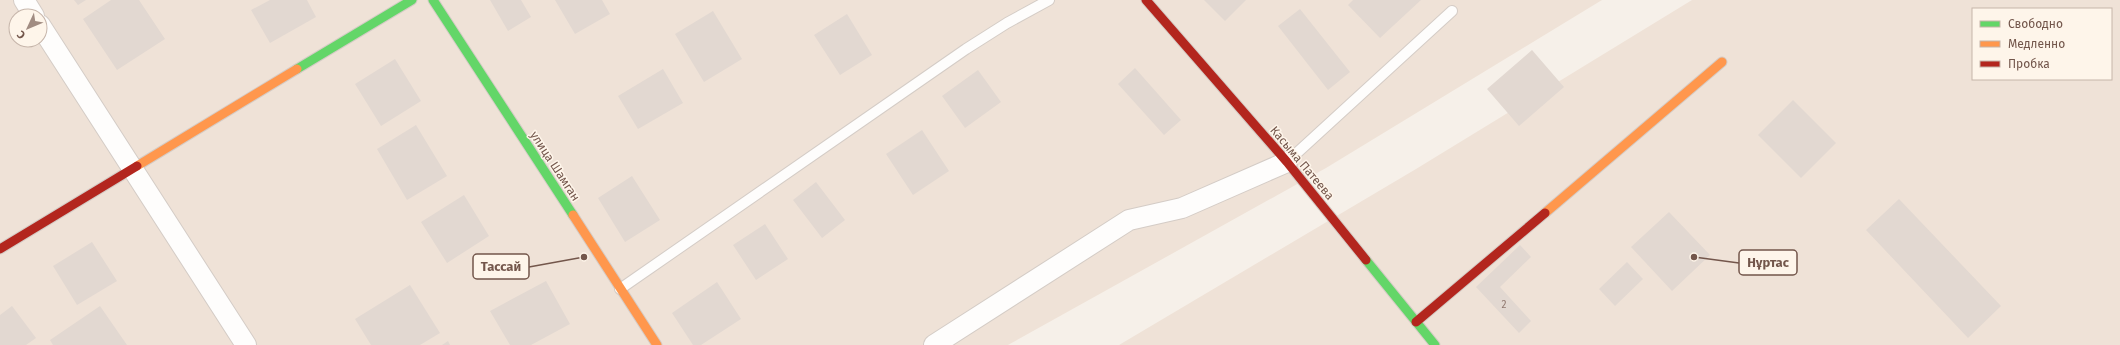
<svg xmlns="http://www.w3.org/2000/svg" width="2120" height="345" viewBox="0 0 2120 345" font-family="'Fira Sans',sans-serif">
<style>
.residential{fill:#efe2d7;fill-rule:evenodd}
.building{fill:#e2d8d1}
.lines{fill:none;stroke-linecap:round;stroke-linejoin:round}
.lane-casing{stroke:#d4ccc6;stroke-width:12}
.street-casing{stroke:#d4ccc6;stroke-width:22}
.fast-casing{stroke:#d5ccc6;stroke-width:11}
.slow-casing{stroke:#d5ccc6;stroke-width:11}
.jam-casing{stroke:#d5ccc6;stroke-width:11}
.lane{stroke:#fefdfc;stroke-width:10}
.street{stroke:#fefdfc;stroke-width:20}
.fast{stroke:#63d668;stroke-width:9}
.slow{stroke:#ff974d;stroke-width:9}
.jam{stroke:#b3261e;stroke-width:9}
.labels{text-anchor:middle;stroke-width:3;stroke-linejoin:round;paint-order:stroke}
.number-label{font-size:10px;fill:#90786f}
.street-label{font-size:12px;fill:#73564b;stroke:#fef5ea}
.leader{fill:none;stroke:#73564b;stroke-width:1.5}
.callout-dot{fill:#73564b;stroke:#fef5ea;stroke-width:1.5}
.callout{fill:#fef5ea;stroke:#73564b;stroke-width:1.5}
.callout-label{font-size:13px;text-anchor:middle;font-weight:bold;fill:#73564b}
</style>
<rect width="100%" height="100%" fill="#f6f0e9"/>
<path class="residential" d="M0 0H1602L1326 168 1008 345H0ZM16 16H40V40H16Z
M1692 0H2120V345H1119L1416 169ZM1973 9H2111V79H1973Z"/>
<path class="building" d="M74 0H86L78 5Z
M111 0H139L165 39 117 70 83 19Z
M270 0H307L316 17 270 43 251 10Z
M490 0H521L531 17 508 31Z
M555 0H602L610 14 575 34Z
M1204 0H1246L1225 21Z
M1353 0H1421L1380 38 1348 5Z
M1300 9 1350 72 1328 90 1278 26Z
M713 11 742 59 704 82 675 34Z
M847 14 872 55 840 75 814 35Z
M1532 50 1564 87 1519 126 1487 89Z
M395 59 421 101 381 126 355 84Z
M1135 68 1181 120 1164 135 1118 84Z
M663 69 683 103 638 129 618 96Z
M978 70 1001 102 965 128 942 96Z
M1793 100 1836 143 1801 178 1758 135Z
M416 125 447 176 407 200 377 149Z
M922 130 949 171 913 195 886 154Z
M632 176 660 220 625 242 598 198Z
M816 182 845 220 822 238 793 200Z
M464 195 489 236 447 263 421 222Z
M1899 199 2001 306 1968 338 1866 230Z
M1669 212 1710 255 1672 291 1631 247Z
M765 224 788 259 756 280 733 245Z
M92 242 117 281 77 305 53 266Z
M1520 245 1531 257 1500 287 1531 321 1519 333 1476 287Z
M1627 262 1643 279 1615 306 1599 289Z
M546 281 570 324 531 345H510L490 311Z
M717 282 741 319 701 345H693L672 313Z
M410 285 440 333 420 345H371L355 319Z
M12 306 36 338 26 345H0V315Z
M100 306 127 345H53L50 340Z
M448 341 450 345H442Z"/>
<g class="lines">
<defs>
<path id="lane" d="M1287 162 1452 11
M620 289 966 49 1007 23 1049 0"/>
<path id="street" d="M24 0 34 16
M40 25 246 345
M934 345 1129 220 1182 208 1287 162"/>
<path id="fast" d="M433 0 573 215
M297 69 412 0
M1366 260 1435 345"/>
<path id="slow" d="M137 166 297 69
M1545 213 1722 62
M573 215 657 345"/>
<path id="jam" d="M1146 0 1287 162 1366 260
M0 249 137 166
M1416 322 1545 213"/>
</defs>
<use href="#lane" class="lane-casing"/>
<use href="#street" class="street-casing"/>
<use href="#fast" class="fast-casing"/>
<use href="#slow" class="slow-casing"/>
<use href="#jam" class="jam-casing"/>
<use href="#lane" class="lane"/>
<use href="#street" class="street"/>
<use href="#fast" class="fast"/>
<use href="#slow" class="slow"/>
<use href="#jam" class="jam"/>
</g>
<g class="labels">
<g class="number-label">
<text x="1504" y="308">2</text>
</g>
<g class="street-label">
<text transform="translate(1302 163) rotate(50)" y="4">Касыма Патеева</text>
<text transform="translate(555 166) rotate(57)" y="4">улица Шамган</text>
</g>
</g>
<path class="leader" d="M1694 257L1739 263M584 257L529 267"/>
<g class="callout-dot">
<circle cx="1694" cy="257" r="4"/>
<circle cx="584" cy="257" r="4"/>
</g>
<g class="callout">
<rect x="1739" y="250" width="58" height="25" rx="4"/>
<rect x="473" y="254" width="56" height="25" rx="4"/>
</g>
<g class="callout-label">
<text x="1768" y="267">Нұртас</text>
<text x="501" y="271">Тассай</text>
</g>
<rect x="1972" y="8" width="140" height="72" fill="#fef5ea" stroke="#c6b5aa"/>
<rect x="1980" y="21" width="20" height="6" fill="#63d668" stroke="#c6b5aa"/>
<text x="2008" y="28" font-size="12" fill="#73564b">Свободно</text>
<rect x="1980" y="41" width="20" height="6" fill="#ff974d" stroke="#c6b5aa"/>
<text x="2008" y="48" font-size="12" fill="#73564b">Медленно</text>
<rect x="1980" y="61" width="20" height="6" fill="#b3261e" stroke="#c6b5aa"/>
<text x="2008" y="68" font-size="12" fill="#73564b">Пробка</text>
<g transform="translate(28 28) rotate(226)"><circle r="19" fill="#fef5ea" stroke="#c6b5aa"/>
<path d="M0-3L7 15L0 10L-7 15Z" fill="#a18c82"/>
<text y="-6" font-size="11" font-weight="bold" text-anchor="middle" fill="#73564b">С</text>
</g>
</svg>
